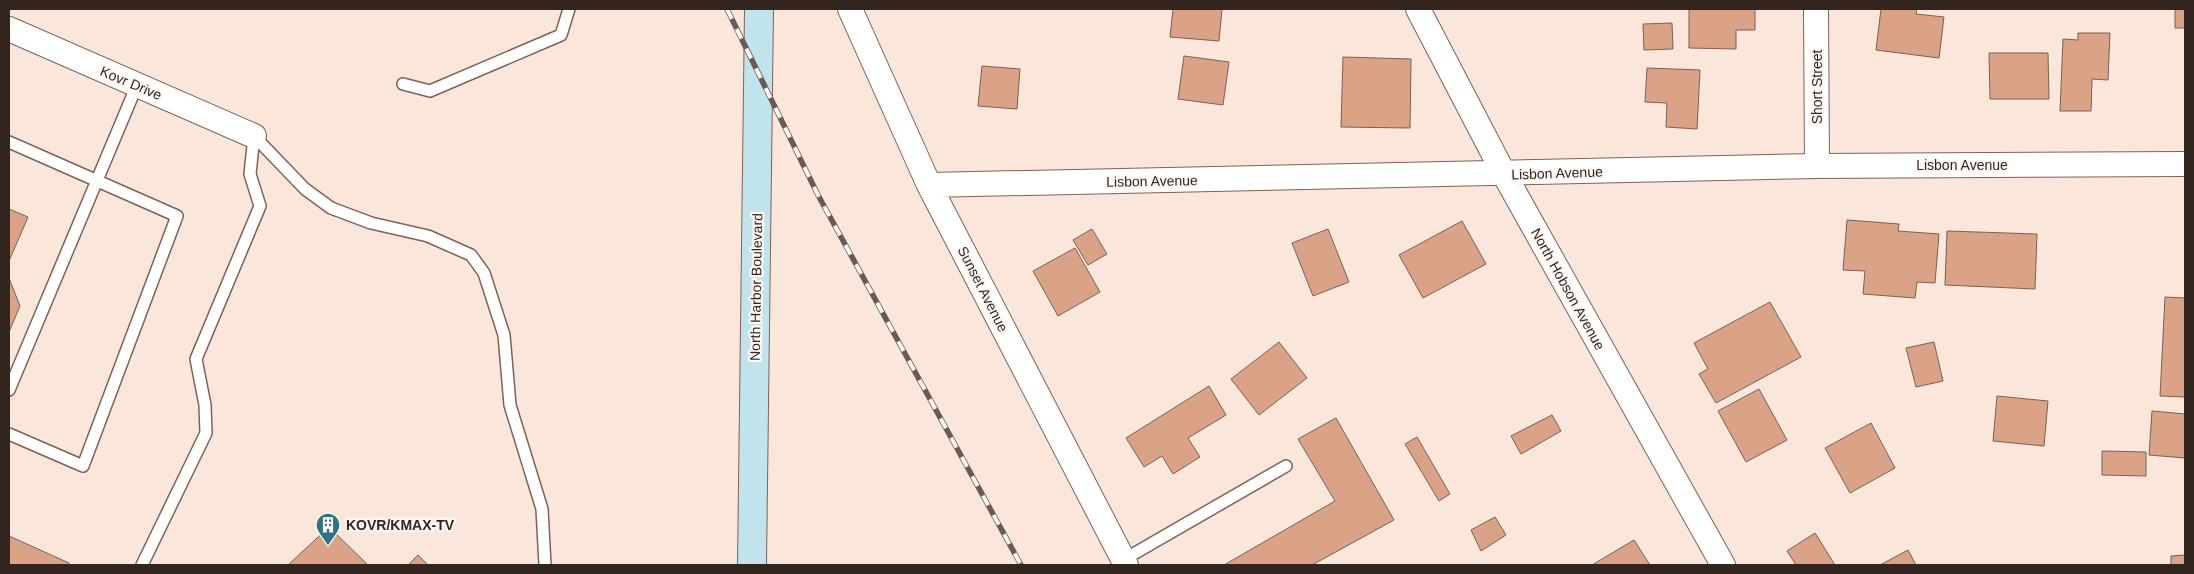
<svg xmlns="http://www.w3.org/2000/svg" width="2194" height="574" viewBox="0 0 2194 574" font-family="Helvetica,sans-serif">
<style>
.building{fill:#daa387;stroke:#7d5f51}
.lines{fill:none;stroke-linecap:round;stroke-linejoin:round}
.lane-casing{stroke:#806254;stroke-width:14}
.street-casing{stroke:#806254;stroke-width:26}
.secondary-casing{stroke:#806254;stroke-width:30}
.lane{stroke:#fff;stroke-width:11}
.street{stroke:#fff;stroke-width:24}
.secondary{stroke:#c1e3ec;stroke-width:28}
.rail-casing{stroke:#695a53;stroke-width:5.5}
.rail{stroke:#fef7f3;stroke-width:4;stroke-dasharray:11;stroke-linecap:butt}
.labels{text-anchor:middle;stroke-width:4.5;stroke-linejoin:round;paint-order:stroke}
.street-label{font-size:14px;fill:#32251f;stroke:#fef7f3}
.poi-label{font-size:14px;font-weight:bold;fill:#32251f;stroke:#fef7f3;text-anchor:start}
</style>
<rect width="100%" height="100%" fill="#fbe6dc"/>
<path class="building" d="M1173 9H1222L1219 41 1170 37Z
M1689 9H1755V30H1736V49L1689 48Z
M1881 9H1917L1916 14 1944 17 1939 58 1876 50Z
M2175 9H2185V28H2175Z
M1672 23 1673 49 1644 50 1643 24Z
M2078 33H2110L2108 80 2092 79 2091 111H2060L2063 39 2078 40Z
M1989 53H2048L2049 99H1990Z
M1184 56 1229 62 1223 105 1178 99Z
M1343 57 1411 59 1410 128 1341 127Z
M982 66 1020 69 1017 109 978 106Z
M1647 68 1700 70 1697 129 1666 127 1667 103 1645 102Z
M9 209 28 217 9 261Z
M1847 220 1899 224 1898 231 1939 234 1935 283 1917 282 1915 298 1863 294 1865 271 1843 270Z
M1462 221 1486 264 1423 298 1399 255Z
M1092 229 1107 254 1088 265 1073 240Z
M1328 229 1349 282 1313 296 1292 243Z
M1947 231 2037 234 2035 289 1945 285Z
M1075 248 1100 292 1058 316 1033 271Z
M9 278 20 306 9 332Z
M2165 297 2185 298V397L2160 396Z
M1770 302 1801 357 1716 403 1699 374 1708 369 1694 343Z
M1279 342 1307 378 1259 415 1231 379Z
M1934 342 1943 381 1916 387 1906 348Z
M1209 386 1226 415 1188 438 1200 457 1173 474 1162 456 1144 467 1126 438Z
M1759 389 1787 440 1746 462 1718 411Z
M1997 396 2048 401 2044 446 1993 441Z
M2152 411 2185 414V458L2149 455Z
M1552 415 1561 431 1521 454 1511 436Z
M1336 418 1394 520 1312 565H1224L1335 501 1298 439Z
M1871 423 1895 468 1850 493 1825 448Z
M1417 437 1450 494 1439 501 1405 444Z
M2102 451 2146 452V476L2102 475Z
M1495 517 1506 535 1481 551 1471 530Z
M329 527 368 565H288Z
M1815 533 1835 565H1796L1787 551Z
M9 536 69 563V565H9Z
M1634 540 1650 565H1592Z
M1908 550 1916 565H1880Z
M418 555 428 565H408Z
M2185 555V565H2171V556Z"/>
<g class="lines">
<defs>
<path id="lane" d="M403 84 430 91 561 35 569 9
M254 136 305 189 331 208 371 223 428 236 471 255 484 273 504 335 510 405 542 509 545 565
M9 142 177 216 83 466 9 434
M9 390 137 85
M1123 560 1286 466
M142 565 206 433 205 405 196 359 260 206 250 174 254 136"/>
<path id="street" d="M850 9 929 185 1126 565
M1418 9 1504 174 1723 565
M1816 9 1817 166
M9 29 254 136
M929 185 1817 166 2185 164"/>
<path id="secondary" d="M752 565 759 9"/>
</defs>
<use href="#lane" class="lane-casing"/>
<use href="#street" class="street-casing"/>
<use href="#secondary" class="secondary-casing"/>
<use href="#lane" class="lane"/>
<use href="#street" class="street"/>
<use href="#secondary" class="secondary"/>
<defs>
<path id="rail" d="M727 9 818 195 1021 565"/>
</defs>
<use href="#rail" class="rail-casing"/>
<use href="#rail" class="rail"/>
</g>
<defs>
<symbol id="building-pin" viewBox="-11 -11 22 30"><path d="M0 17L-7.5 6A9.5 9.5 0 1 1 7.5 6Z" fill="#307284" stroke="#fef7f3"/><path d="M-4-6H4V6H1V3H-1V6H-4ZM-2.5-4.3h1.7v1.8h-1.7ZM.8-4.3h1.7v1.8H.8ZM-2.5-1h1.7V.8h-1.7ZM.8-1h1.7V.8H.8Z" fill="#fff"/></symbol>
</defs>
<g fill-rule="evenodd">
<use href="#building-pin" x="314" y="511" width="28" height="38"/>
</g>
<g class="labels">
<g class="street-label">
<text transform="translate(131 83) rotate(23)" y="5">Kovr Drive</text>
<text transform="translate(1817 87) rotate(-90)" y="5">Short Street</text>
<text x="1962" y="170">Lisbon Avenue</text>
<text transform="translate(1557 173) rotate(-2)" y="5">Lisbon Avenue</text>
<text transform="translate(1152 181) rotate(-1)" y="5">Lisbon Avenue</text>
<text transform="translate(756 287) rotate(-89)" y="5">North Harbor Boulevard</text>
<text transform="translate(983 289) rotate(63)" y="5">Sunset Avenue</text>
<text transform="translate(1568 289) rotate(61)" y="5">North Hobson Avenue</text>
</g>
<g class="poi-label">
<text x="346" y="530">KOVR/KMAX-TV</text>
</g>
</g>
<rect width="2194" height="574" fill="none" stroke="#32251f" stroke-width="20"/>
</svg>
